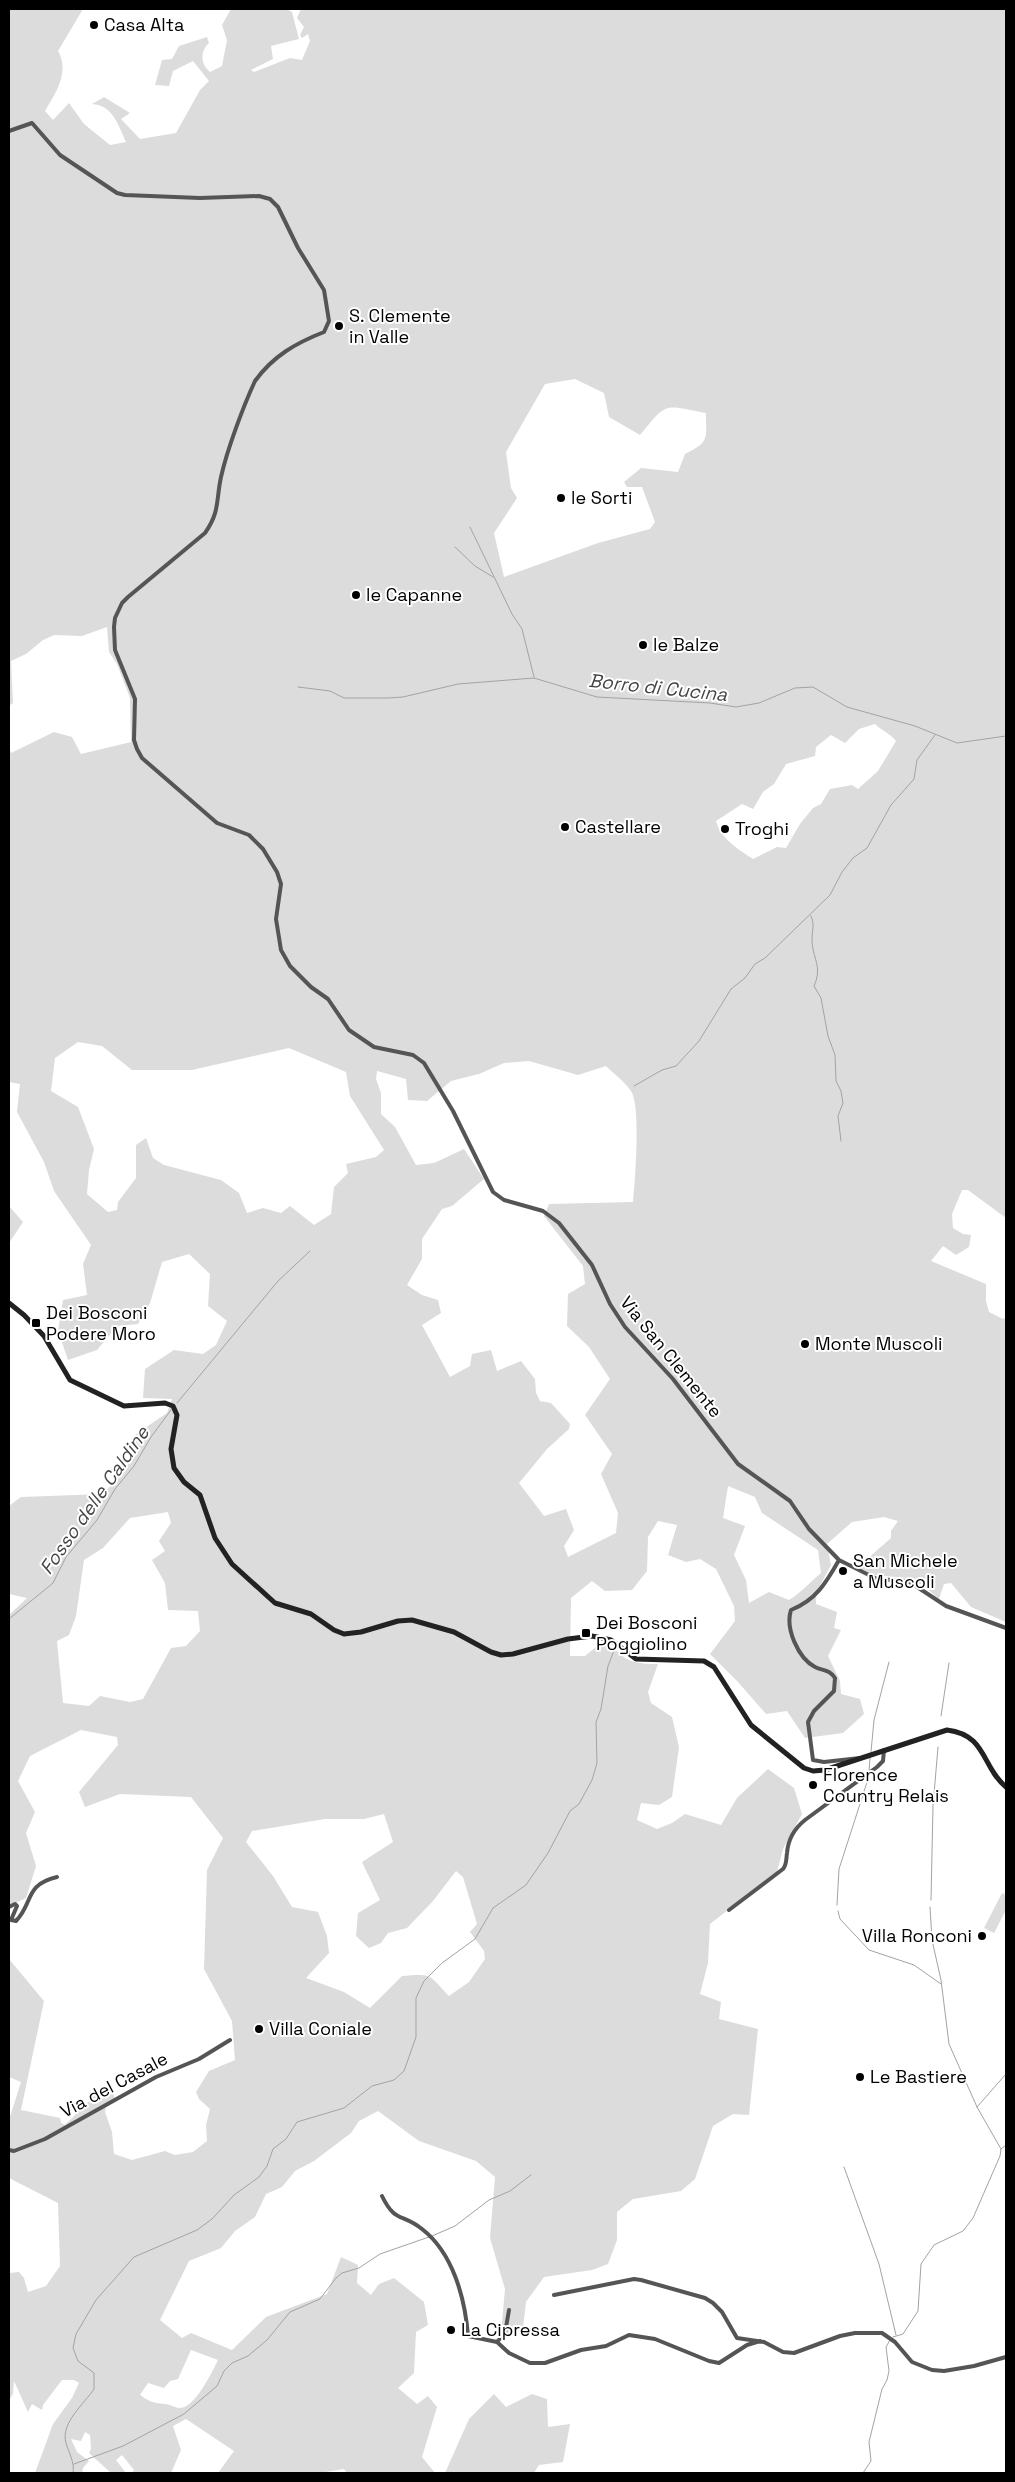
<svg xmlns="http://www.w3.org/2000/svg" width="1015" height="2482" viewBox="0 0 1015 2482" font-family="'Space Grotesk',sans-serif">
<style>
.green{fill:#dcdcdc;fill-rule:evenodd}
.lines{fill:none;stroke-linecap:round;stroke-linejoin:round}
.stream{stroke:#a3a3a3;stroke-width:1}
.street{stroke:#555;stroke-width:4}
.secondary{stroke:#222;stroke-width:5}
.poi-dot{fill:#000;stroke:#fff;stroke-width:2}
.labels{text-anchor:middle;stroke-width:4;stroke-linejoin:round;paint-order:stroke}
.poi-label{font-size:18px;fill:#000;stroke:#fff;text-anchor:start}
.street-label{font-size:18px;fill:#000;stroke:#fff}
.water-label{font-size:19px;font-style:italic;fill:#444;stroke:#fff}
</style>
<rect width="100%" height="100%" fill="#fff"/>
<path class="green" d="M9 9H83L58 51C70 72 56 92 45 111L53 120 69 103 84 124 110 145 126 142C118 125 113 105 92 104L104 97 130 113 121 119 140 139 176 133 200 90 209 81 193 61 173 71 169 86 155 85 162 60 172 59 179 46 207 37 209 43C200 51 200 64 210 72L222 66 227 40 222 25 231 9H287L292 12 299 39 271 46 273 59 251 70 254 72 290 58 302 60 310 41 308 34 302 38 300 35 304 27 297 18 301 9H1006V1218L968 1190H962L952 1214 953 1228 963 1234 971 1235 969 1247 956 1255 943 1246 931 1261 986 1284V1301L989 1312 1003 1319 1006 1317V1622L971 1607 951 1583 944 1584 939 1599 924 1586 907 1578 875 1575 858 1567 891 1538V1531L898 1521 884 1517 852 1522 827 1544 831 1565 816 1593V1604L837 1612 834 1628 841 1630 828 1656 840 1681 841 1694 860 1699 864 1714 843 1733 805 1738 787 1711 766 1714 738 1682 710 1654 735 1621 734 1606 716 1569 700 1559 686 1562 668 1555 677 1525 658 1521 648 1537 647 1571 632 1590 605 1591 592 1581 571 1598 570 1656H585L601 1643C615 1644 618 1655 629 1660 638 1664 648 1664 658 1664L648 1692 651 1703 672 1717 679 1747 672 1797 659 1805 641 1803 637 1820 657 1829 672 1823 685 1814 721 1825 737 1798 768 1769 794 1788 802 1814 783 1849 777 1872 710 1924 708 1963 700 1994 721 2002 719 2019 758 2029 749 2115 733 2114 713 2126 695 2179 681 2191 633 2199 617 2212V2240L608 2264 592 2270 544 2277 526 2302 523 2328 509 2336 501 2334 505 2289 490 2238 495 2177 476 2161 419 2141 378 2111 359 2121 351 2133 314 2161 295 2171 282 2187 266 2194 255 2217 235 2231 221 2248 189 2261 160 2320 182 2338 191 2333 232 2350 266 2317 327 2294 341 2257 358 2265 357 2283 371 2295 379 2284 394 2278 424 2302 428 2325 416 2332 414 2373 398 2388 417 2404 428 2396 437 2407 422 2457 435 2473H347L344 2469 319 2473H218L234 2451 186 2419 173 2426 181 2450 171 2473H132L134 2470 122 2455 116 2460 126 2473H111L89 2453 91 2449 90 2435 85 2432 81 2441 71 2439 77 2452 89 2461 83 2468 82 2473H35L53 2424 72 2398 79 2383 74 2380H62L43 2405 42 2410 32 2404 28 2412 14 2381 13 2394 9 2400V2273L19 2272 24 2278 28 2292 46 2286 60 2266 58 2203 9 2178V2120L21 2082 9 2077V1959L44 2001 21 2110 60 2118 61 2123 65 2125 100 2090 112 2089 115 2099 106 2107 105 2112 112 2132 114 2154 132 2160 165 2151 175 2155 193 2152 207 2141 206 2125 210 2109 199 2099 196 2092 209 2071 235 2060 232 2021 204 1969 207 1870 223 1838 191 1797 120 1794 85 1807 79 1792 118 1745 117 1737 81 1730 30 1756 18 1781 35 1812 26 1833 36 1866 26 1898 9 1906V1615L27 1598 9 1594V1506L21 1497 104 1494 131 1457 136 1434 167 1413 172 1399 143 1398 145 1369 174 1350 203 1354 216 1345 227 1321 208 1306 210 1274 189 1254 162 1262 150 1303 138 1324 117 1326 97 1350 68 1360 58 1331 63 1300 87 1295 83 1264 91 1245 54 1191 44 1162 17 1112 20 1084 9 1082V748L11 753 54 732 72 737 81 754 131 742 130 698 117 664 109 652 107 627 82 636 54 635 43 640 26 654 11 661 13 703 9 706ZM575 379 604 393 609 417 640 435C668 401 663 405 706 413 706 439 710 442 685 454L678 472 641 468 624 482 627 487H642L655 522 650 529 598 543 504 577 494 533 517 498 511 488 506 452 545 384ZM875 724C882 731 890 733 896 741L878 771 858 789 852 785 830 789 821 804 813 808 800 824 786 848 777 847 753 859C738 849 721 839 716 821L742 804 753 809 763 792 774 784 786 764 815 756 816 747 831 735 845 743 859 729ZM78 1042 102 1046 132 1070H192L289 1048 346 1072 350 1096 384 1150 376 1157 346 1164 348 1173 334 1187 331 1214 314 1225 290 1206 281 1213 263 1208 247 1213 239 1193 221 1180 164 1165 153 1158 146 1138 136 1145V1178L118 1202 117 1210 108 1212 87 1194 89 1170 94 1149 78 1107 51 1091 55 1058ZM529 1061 578 1075 606 1066C614 1074 624 1081 631 1091 641 1105 635 1182 633 1202L549 1204 544 1216 583 1266 585 1284 568 1294 567 1326 589 1347 610 1379 585 1415 612 1454 601 1474 618 1513 616 1533 568 1557 564 1546 574 1530 566 1509 544 1516 519 1483 547 1449 569 1429 570 1424 551 1403 540 1401 536 1393 535 1379 521 1361 497 1371 491 1350 472 1354 470 1366 450 1377 422 1325 441 1313 438 1300 422 1295 407 1285 422 1259V1239L442 1209 452 1206 484 1179 464 1149 434 1163 416 1165 395 1127 381 1114V1093L376 1079 377 1071 406 1079 408 1100 427 1101 451 1081 479 1074 504 1063ZM728 1486 755 1497 762 1513 818 1550 821 1573C810 1582 801 1593 789 1600L769 1592 749 1603 746 1580 734 1555 745 1526 723 1518ZM168 1512 171 1523 159 1541 165 1551 152 1560 165 1583 168 1610 198 1611 200 1631 186 1646 171 1648 143 1699 130 1702 100 1696 89 1706 63 1703 57 1641 69 1635 76 1616 84 1560 103 1548 130 1518ZM384 1814 393 1842 362 1862 380 1900 358 1913 356 1936 369 1948 381 1943 388 1933 407 1928 433 1901 456 1871 463 1877 477 1924 470 1932 484 1951 485 1959 469 1982 449 1996C429 1975 433 1973 402 1976L370 2008 344 1992 306 1978 329 1953 327 1936 318 1912 292 1907 273 1876 246 1842 252 1831 325 1819H364ZM191 2350 218 2360C212 2372 195 2408 180 2408 175 2408 170 2404 165 2404 153 2403 150 2402 140 2395L148 2383 164 2388 170 2381 178 2379Z
M9 1206 23 1222 9 1243Z
M1002 1893 1006 1895V1910L994 1933 984 1928Z
M494 2394 506 2407 532 2394 547 2399 548 2427 570 2424 563 2462 539 2465 534 2473H445L469 2419Z"/>
<g class="lines">
<path class="stream" d="M470 527 512 614 522 629 534 677
M455 547 475 566 493 577
M298 687 330 691 344 698H388L403 697 458 684 534 678 597 697 710 703 736 707 759 703 795 688 813 687 847 707 915 726 957 743 1006 736
M811 916C815 925 812 930 812 939 812 958 823 966 814 986L821 998 828 1036 835 1055 836 1081 841 1091 843 1103 838 1116 841 1141
M634 1086 662 1070 676 1066 699 1041 731 989 745 978 755 964 765 958 830 895 842 872 853 858 867 848 891 805 914 779 917 760 935 735
M177 1403 278 1281 310 1251
M9 1619 53 1583 66 1557 97 1520 115 1489 134 1466 151 1437 171 1410
M941 1716 949 1663
M871 1752 874 1720 889 1662
M869 1772 870 1758
M931 1900 933 1806 938 1747
M837 1905 839 1869 869 1776
M838 1911 840 1919 869 1950 914 1965 941 1984
M977 2107 1006 2074
M1001 2149 1006 2145
M844 2167 879 2264 896 2335
M432 2236 455 2226 489 2200 510 2191 531 2175
M893 2337 903 2334 918 2311 921 2264 934 2245 963 2231 973 2218 1000 2156 1001 2149 977 2107 949 2044 941 1980 932 1940 930 1907
M74 2464 123 2446 184 2414 217 2386 224 2371 232 2363 248 2356 267 2340 290 2312 320 2299 336 2278 342 2273 359 2268 380 2254 429 2237
M73 2473C75 2463 69 2453 66 2443 60 2423 85 2403 94 2389V2373L78 2361 73 2348 76 2334 96 2300 134 2257 197 2230 212 2219 234 2195 259 2177 267 2166 273 2149 286 2139 297 2122 344 2108 372 2086 394 2080 404 2071 416 2037V1998L424 1981 442 1963 475 1939 493 1908 526 1885 548 1853 570 1811 579 1804 592 1780 597 1763 596 1722 601 1709 608 1666 615 1648
M863 2473 871 2461 869 2442 882 2389 887 2380 889 2371 886 2347 890 2340"/>
<path class="street" d="M9 131 32 123 60 155 117 193 125 195 200 198 259 196 270 199 278 207 298 248 324 290 329 321 324 332C296 343 273 356 255 381 243 407 227 450 221 477 216 500 220 512 205 533L128 597 122 603 115 618 114 627 115 650 135 699 134 740 137 749 142 758 217 823 249 835 263 849 277 872 281 884 276 919 281 950 290 966 311 987 328 999 349 1030 374 1047 413 1055 424 1063 453 1111 493 1192 504 1200 543 1211 559 1223 592 1265 610 1304 625 1327 673 1379 738 1464 790 1501 809 1529 839 1560 877 1579 908 1581 946 1606 1006 1628
M839 1560C826 1583 816 1600 791 1610 785 1628 798 1658 815 1667 823 1671 829 1669 835 1678L834 1691 814 1711 808 1722 813 1760 824 1762 860 1758
M9 1907 15 1904 17 1906 11 1920 16 1921C34 1902 24 1885 57 1877
M729 1910 783 1869C787 1864 786 1859 787 1853 788 1840 795 1828 805 1820L877 1767 883 1761 884 1750
M9 2150 14 2151 45 2139 156 2077 199 2059 230 2040
M382 2196C395 2223 402 2213 422 2229 453 2253 465 2298 468 2336L497 2342 509 2353 530 2363H545L581 2350 606 2346 629 2335 655 2339 709 2361 719 2363 747 2345 760 2341
M554 2295 634 2279 641 2280 705 2298 713 2303 722 2312 737 2338 764 2342 783 2352 794 2353 840 2336 855 2333H882L895 2342 912 2362 932 2370 944 2371 974 2366 1006 2357
M497 2342 505 2333 509 2310"/>
<path class="secondary" d="M9 1303 24 1315 44 1336 70 1380 124 1406 165 1403 173 1406 177 1415 171 1449 174 1468 184 1482 200 1495 215 1538 232 1564 275 1603 311 1614 334 1630 344 1634 361 1632 398 1621 412 1620 454 1632 491 1652 501 1655 513 1654 568 1639 592 1636 611 1640 636 1659 704 1661 714 1667 751 1725 804 1768 813 1771 825 1770 947 1730C987 1735 981 1766 1006 1787"/>
</g>
<g class="poi-dot">
<circle cx="94" cy="25" r="5"/>
<circle cx="339" cy="326" r="5"/>
<circle cx="561" cy="498" r="5"/>
<circle cx="356" cy="595" r="5"/>
<circle cx="643" cy="645" r="5"/>
<circle cx="565" cy="827" r="5"/>
<circle cx="725" cy="829" r="5"/>
<rect x="31" y="1318" width="10" height="10" rx="2.5"/>
<circle cx="805" cy="1344" r="5"/>
<circle cx="843" cy="1571" r="5"/>
<rect x="581" y="1628" width="10" height="10" rx="2.5"/>
<circle cx="813" cy="1785" r="5"/>
<circle cx="982" cy="1936" r="5"/>
<circle cx="259" cy="2029" r="5"/>
<circle cx="860" cy="2077" r="5"/>
<circle cx="451" cy="2330" r="5"/>
</g>
<g class="labels">
<g class="poi-label">
<text x="104" y="31">Casa Alta</text>
<text x="349" y="322">S. Clemente<tspan x="349" dy="21">in Valle</tspan></text>
<text x="571" y="504">le Sorti</text>
<text x="366" y="601">le Capanne</text>
<text x="653" y="651">le Balze</text>
<text x="575" y="833">Castellare</text>
<text x="735" y="835">Troghi</text>
<text x="46" y="1319">Dei Bosconi<tspan x="46" dy="21">Podere Moro</tspan></text>
<text x="815" y="1350">Monte Muscoli</text>
<text x="853" y="1567">San Michele<tspan x="853" dy="21">a Muscoli</tspan></text>
<text x="596" y="1629">Dei Bosconi<tspan x="596" dy="21">Poggiolino</tspan></text>
<text x="823" y="1781">Florence<tspan x="823" dy="21">Country Relais</tspan></text>
<text x="972" y="1942" text-anchor="end">Villa Ronconi</text>
<text x="269" y="2035">Villa Coniale</text>
<text x="870" y="2083">Le Bastiere</text>
<text x="461" y="2336">La Cipressa</text>
</g>
<g class="street-label">
<text transform="translate(671 1357) rotate(51)" y="6">Via San Clemente</text>
<text transform="translate(114 2085) rotate(-28)" y="6">Via del Casale</text>
</g>
<g class="water-label">
<text transform="translate(658 687) rotate(6)" y="7">Borro di Cucina</text>
<text transform="translate(94 1500) rotate(-55)" y="7">Fosso delle Caldine</text>
</g>
</g>
<rect width="1015" height="2482" fill="none" stroke="#000000" stroke-width="20"/>
</svg>
